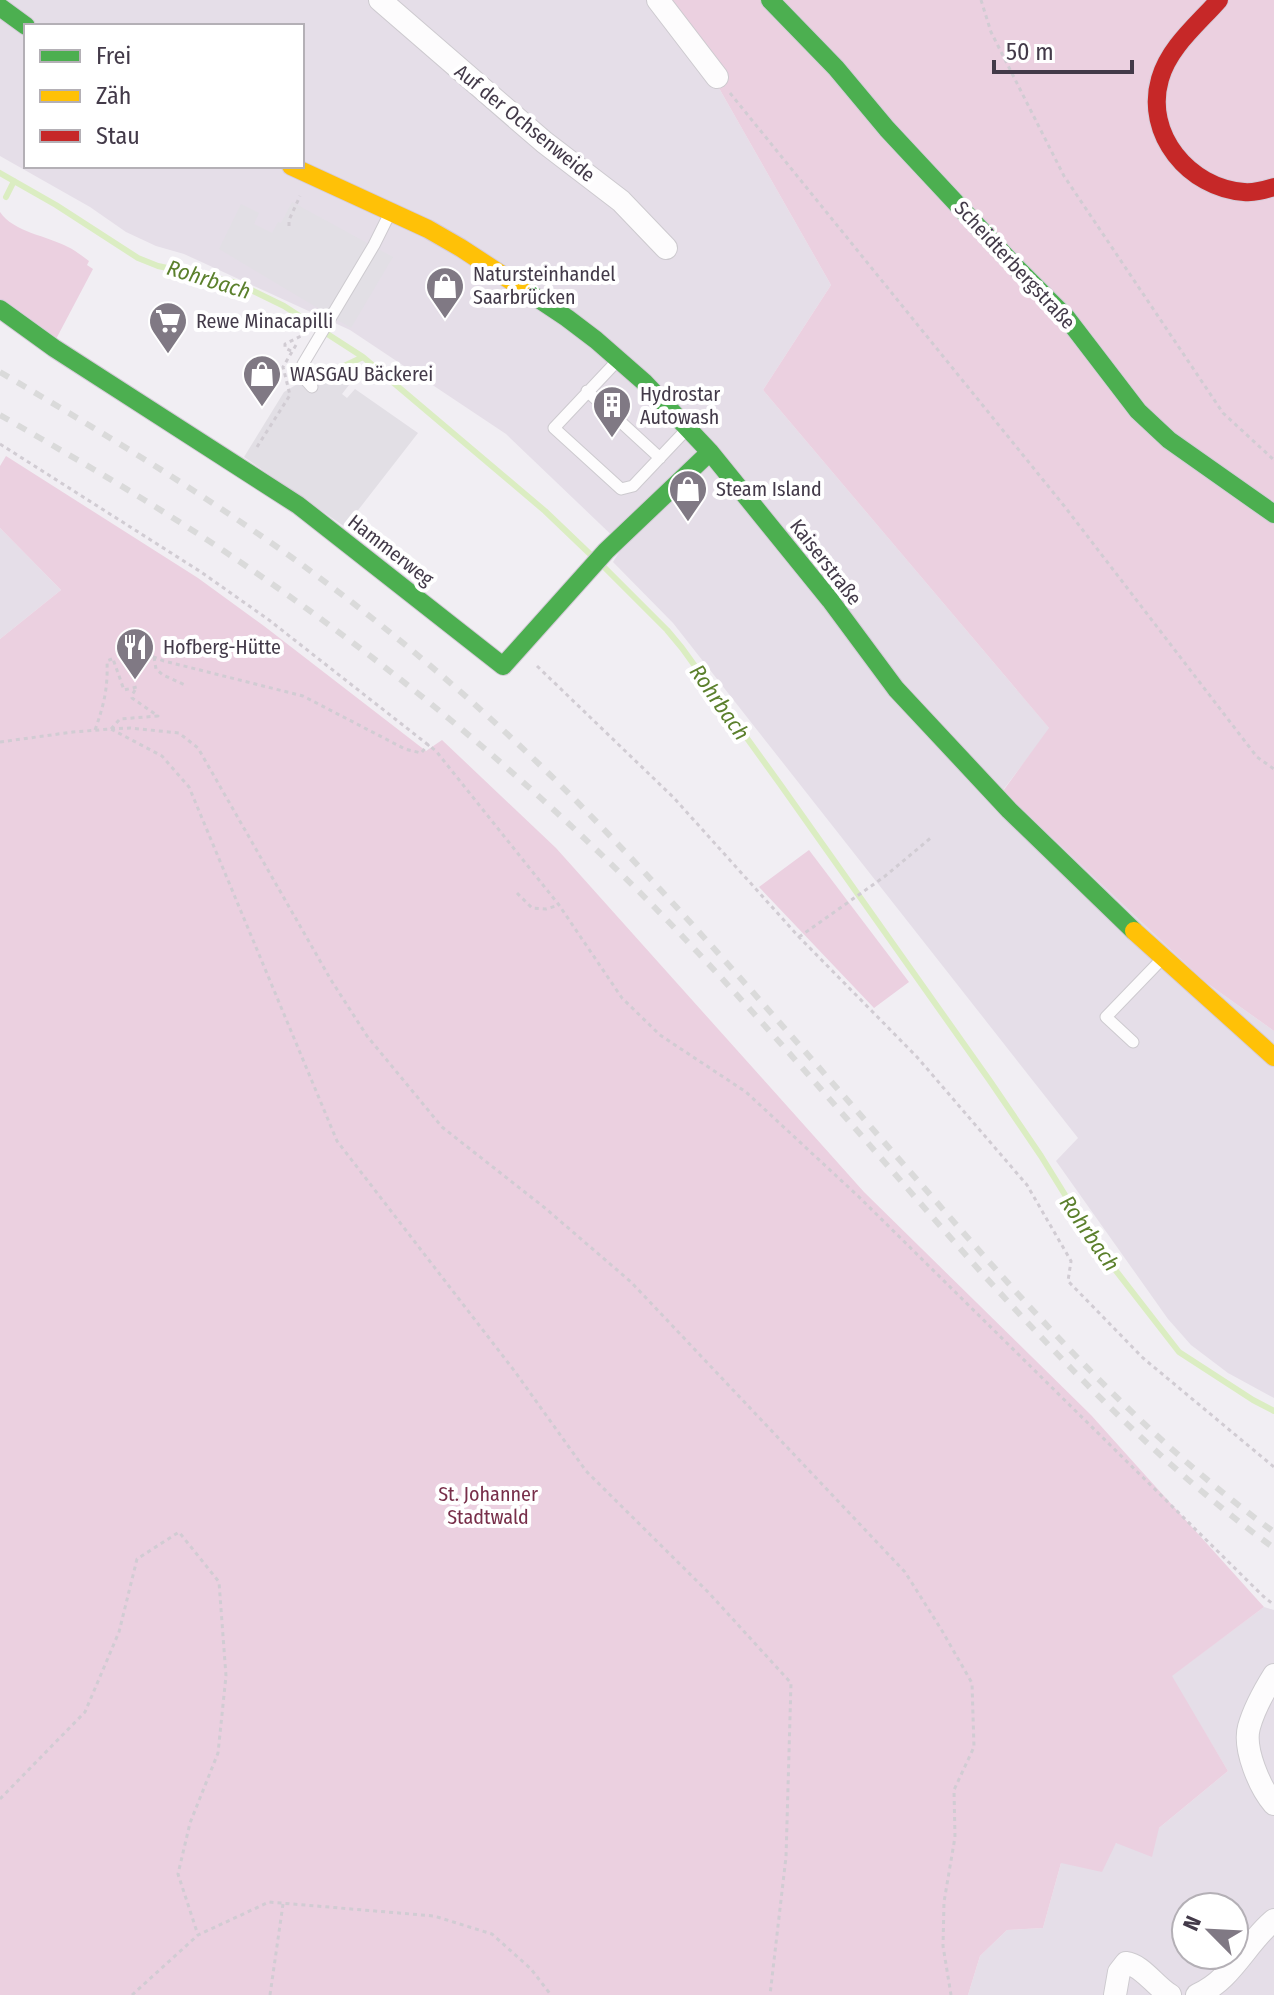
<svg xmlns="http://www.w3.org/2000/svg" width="1274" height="1995" viewBox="0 0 1274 1995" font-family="'Fira Sans Condensed',sans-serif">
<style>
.residential{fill:#e5dee8;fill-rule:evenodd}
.green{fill:#ebd0e0}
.parking{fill:#e2dfe5}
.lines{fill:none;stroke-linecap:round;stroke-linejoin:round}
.stream{stroke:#dbedc2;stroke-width:6}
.lane-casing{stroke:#cdcacf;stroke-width:13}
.street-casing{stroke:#cdcacf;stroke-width:24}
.fast-casing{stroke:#d5ccd9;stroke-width:20}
.slow-casing{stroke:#d5ccd9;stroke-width:20}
.jam-casing{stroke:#d5ccd9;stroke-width:20}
.path{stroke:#d1ccd3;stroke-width:3;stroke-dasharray:4 4;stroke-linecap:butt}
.lane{stroke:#fdfcfd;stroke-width:11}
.street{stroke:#fdfcfd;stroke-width:22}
.fast{stroke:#4caf50;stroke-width:18}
.slow{stroke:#ffc107;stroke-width:18}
.jam{stroke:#c62828;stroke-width:18}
.rail{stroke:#dadada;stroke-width:6;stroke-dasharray:10 10;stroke-linecap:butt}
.labels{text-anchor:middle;stroke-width:8;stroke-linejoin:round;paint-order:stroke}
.street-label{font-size:20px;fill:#433a49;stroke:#fff}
.poi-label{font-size:20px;fill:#433a49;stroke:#fff;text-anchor:start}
.park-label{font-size:20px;fill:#782f4a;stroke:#fff}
.water-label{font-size:22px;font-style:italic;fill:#5b802c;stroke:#fff}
</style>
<rect width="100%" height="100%" fill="#f1eef3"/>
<path class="residential" d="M0 0H662L703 60 831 285 763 390 1050 729 1003 790 1204 981 1274 1031V1398L1228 1373 1191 1345 1168 1319 1056 1161 1078 1138 673 623 613 562 623 546 506 434 350 330 184 254 156 246 126 232 90 207 0 156ZM26 26H302V166H26Z
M0 528 61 590 0 639Z
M1264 1607 1274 1610V1995H968L980 1956 1007 1930 1043 1928 1061 1863 1159 1828 1228 1771 1171 1676ZM1186 1907H1234V1955H1186Z"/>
<path class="green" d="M662 0H1274V1031L1204 981 1003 791 1049 728 763 390 831 285 703 60Z
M0 212C13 232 48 236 68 247 75 250 82 256 89 261L87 265 93 269 55 341 0 300Z
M6 456 198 578 264 626 426 751 442 740 556 848 864 1192 1091 1415 1264 1607 1172 1676 1228 1771 1159 1828 1152 1857 1116 1843 1102 1872 1061 1863 1043 1928 1007 1930 980 1956 968 1995H0V639L61 590 0 528V466Z
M809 850 909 982 874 1008 759 887Z"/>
<path class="parking" d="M292 202 393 257 351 328 219 249 241 204 259 213 254 224 272 233 278 222 281 223Z
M326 367 349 385 342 394 347 398 355 389 418 433 345 527 244 457 284 392Z"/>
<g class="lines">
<path class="stream" d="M0 173 56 205 138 258 158 266 237 283 284 306 363 357 545 511 591 555
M6 197 14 181
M344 366 363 357
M605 568 667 630 682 648 780 784 990 1081 1041 1156 1096 1245 1179 1352 1253 1400 1274 1411"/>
<defs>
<path id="lane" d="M618 360 554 428 621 489 633 486 687 429
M312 387 303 377V364L374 245 389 215
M587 391 660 458
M1133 1042 1106 1017 1161 960"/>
<path id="street" d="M380 0 544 142 621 201 666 248
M658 0 717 77
M1274 1675C1264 1691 1254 1709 1249 1727 1243 1749 1260 1788 1274 1804
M1115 1995 1119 1972 1126 1963C1142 1965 1155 1986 1170 1995
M1197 1995C1232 1980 1246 1943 1274 1920"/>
<path id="fast" d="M770 0 836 68 887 129 1012 263 1066 317 1138 411 1169 440 1274 514
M0 7 26 26
M522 288 567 318 596 340 644 382 710 452 830 600 896 689 1009 810 1134 931
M0 309 54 348 298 505 503 666 606 551 710 452"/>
<path id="slow" d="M291 166 428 229 461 248 522 288
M1134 931 1274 1057"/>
<path id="jam" d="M1219 0C1198 24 1169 47 1160 79 1144 134 1189 188 1244 192 1254 193 1264 190 1274 187"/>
</defs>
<use href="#lane" class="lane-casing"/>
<use href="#street" class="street-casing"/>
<use href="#fast" class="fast-casing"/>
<use href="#slow" class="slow-casing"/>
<use href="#jam" class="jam-casing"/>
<path class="path" d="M981 0 991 32 1064 176 1223 413 1274 460
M730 93 1065 507 1257 757 1274 769
M289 226V220L300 196
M291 351 285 348V344L301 336
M0 444 201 572 269 620 436 751 559 905 622 998 660 1035 746 1092 859 1197 1263 1596 1274 1605
M257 447 290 395 283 367 296 345
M138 651 164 661 303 696 405 749 421 753 429 744
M154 657 156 669 163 675 185 685
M537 666 674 798 799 937 917 1057 1027 1185 1071 1261 1068 1281 1143 1358 1274 1467
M111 729 130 728 179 733 198 748 331 980 367 1036 442 1127 545 1208 631 1282 905 1572 941 1629 972 1683 974 1747 954 1790 955 1837 944 1902 943 1946 951 1995
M111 729 120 719 158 716 132 698V695L137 687 124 690 113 659
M95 730C104 705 108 688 107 661L112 659
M0 742 73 732 111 729 162 756 189 787 337 1141 516 1373 586 1471 709 1593 791 1683 786 1857 770 1995
M517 893 532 908 546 909 559 905
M799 937 884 877 933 836
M0 1799 85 1712 119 1632 137 1559 179 1532 219 1582 226 1676 218 1753 190 1823 178 1874 198 1935
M132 1995 198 1935 269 1902 434 1916 492 1934 531 1969 551 1995
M270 1995 283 1904"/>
<use href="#lane" class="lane"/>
<use href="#street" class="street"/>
<use href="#fast" class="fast"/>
<use href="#slow" class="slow"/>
<use href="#jam" class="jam"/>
<path class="rail" d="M0 372C100 431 199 491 294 559 398 634 500 722 590 815 707 936 816 1065 927 1191 1034 1314 1142 1436 1274 1532
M0 415C75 458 149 501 221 549 381 656 530 779 664 917 774 1031 875 1153 980 1271 1071 1371 1164 1468 1274 1548"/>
</g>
<defs>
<symbol id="shop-pin" viewBox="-11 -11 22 30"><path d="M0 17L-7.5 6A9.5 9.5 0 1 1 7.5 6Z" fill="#807984" stroke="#fff"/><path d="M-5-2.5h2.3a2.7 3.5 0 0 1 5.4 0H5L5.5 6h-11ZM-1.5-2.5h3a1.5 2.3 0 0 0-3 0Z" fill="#fff"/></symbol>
<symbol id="supermarket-pin" viewBox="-11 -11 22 30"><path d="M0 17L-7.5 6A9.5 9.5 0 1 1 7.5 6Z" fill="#807984" stroke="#fff"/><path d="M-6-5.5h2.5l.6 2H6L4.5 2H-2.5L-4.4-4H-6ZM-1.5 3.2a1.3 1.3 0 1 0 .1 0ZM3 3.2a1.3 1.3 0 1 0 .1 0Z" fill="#fff"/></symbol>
<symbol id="building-pin" viewBox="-11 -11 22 30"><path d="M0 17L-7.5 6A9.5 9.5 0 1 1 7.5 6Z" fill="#807984" stroke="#fff"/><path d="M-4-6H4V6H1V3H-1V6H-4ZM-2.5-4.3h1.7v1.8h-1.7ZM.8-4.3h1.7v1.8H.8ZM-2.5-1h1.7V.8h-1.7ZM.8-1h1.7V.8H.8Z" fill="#fff"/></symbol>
<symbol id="restaurant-pin" viewBox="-11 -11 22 30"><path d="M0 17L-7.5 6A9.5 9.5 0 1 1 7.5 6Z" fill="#807984" stroke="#fff"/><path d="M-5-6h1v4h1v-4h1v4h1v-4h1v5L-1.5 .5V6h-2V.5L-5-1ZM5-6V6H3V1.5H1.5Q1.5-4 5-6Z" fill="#fff"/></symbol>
</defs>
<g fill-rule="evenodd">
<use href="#shop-pin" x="423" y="264" width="44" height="60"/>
<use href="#supermarket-pin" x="146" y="299" width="44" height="60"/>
<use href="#shop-pin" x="240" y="352" width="44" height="60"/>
<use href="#building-pin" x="590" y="383" width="44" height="60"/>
<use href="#shop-pin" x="666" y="467" width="44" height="60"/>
<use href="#restaurant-pin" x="113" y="625" width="44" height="60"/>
</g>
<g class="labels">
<g class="street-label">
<text transform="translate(525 123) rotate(39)" y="7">Auf der Ochsenweide</text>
<text transform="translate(1015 265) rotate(47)" y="7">Scheidterbergstraße</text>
<text transform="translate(391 550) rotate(38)" y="7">Hammerweg</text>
<text transform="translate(826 562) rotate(52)" y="7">Kaiserstraße</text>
</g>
<g class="poi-label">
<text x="473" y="281">Natursteinhandel<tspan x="473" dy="23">Saarbrücken</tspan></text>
<text x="196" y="328">Rewe Minacapilli</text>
<text x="290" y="381">WASGAU Bäckerei</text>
<text x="640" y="401">Hydrostar<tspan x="640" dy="23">Autowash</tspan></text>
<text x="716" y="496">Steam Island</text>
<text x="163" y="654">Hofberg-Hütte</text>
</g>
<g class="park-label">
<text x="488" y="1501">St. Johanner<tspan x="488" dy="23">Stadtwald</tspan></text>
</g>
<g class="water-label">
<text transform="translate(209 279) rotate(17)" y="8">Rohrbach</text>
<text transform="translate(720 702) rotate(55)" y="8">Rohrbach</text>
<text transform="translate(1090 1233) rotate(55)" y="8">Rohrbach</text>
</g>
</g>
<rect x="24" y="24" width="280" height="144" fill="#ffffff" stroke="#b4b0b6" stroke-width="2"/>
<rect x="40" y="50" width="40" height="12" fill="#4caf50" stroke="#b4b0b6" stroke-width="2"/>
<text x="96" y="64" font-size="24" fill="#433a49">Frei</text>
<rect x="40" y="90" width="40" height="12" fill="#ffc107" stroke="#b4b0b6" stroke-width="2"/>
<text x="96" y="104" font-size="24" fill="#433a49">Zäh</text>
<rect x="40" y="130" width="40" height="12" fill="#c62828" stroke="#b4b0b6" stroke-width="2"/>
<text x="96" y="144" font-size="24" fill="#433a49">Stau</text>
<g transform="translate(1210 1931) rotate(294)"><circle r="38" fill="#ffffff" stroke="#b4b0b6" stroke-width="2"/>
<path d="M0-6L14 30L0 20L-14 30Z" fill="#807984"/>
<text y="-12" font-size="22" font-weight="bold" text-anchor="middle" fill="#433a49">N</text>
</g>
<path d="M994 60v12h138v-12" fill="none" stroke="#433a49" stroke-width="4"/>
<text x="1006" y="60" font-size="24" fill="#433a49" stroke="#ffffff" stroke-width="6" paint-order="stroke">50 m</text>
</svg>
